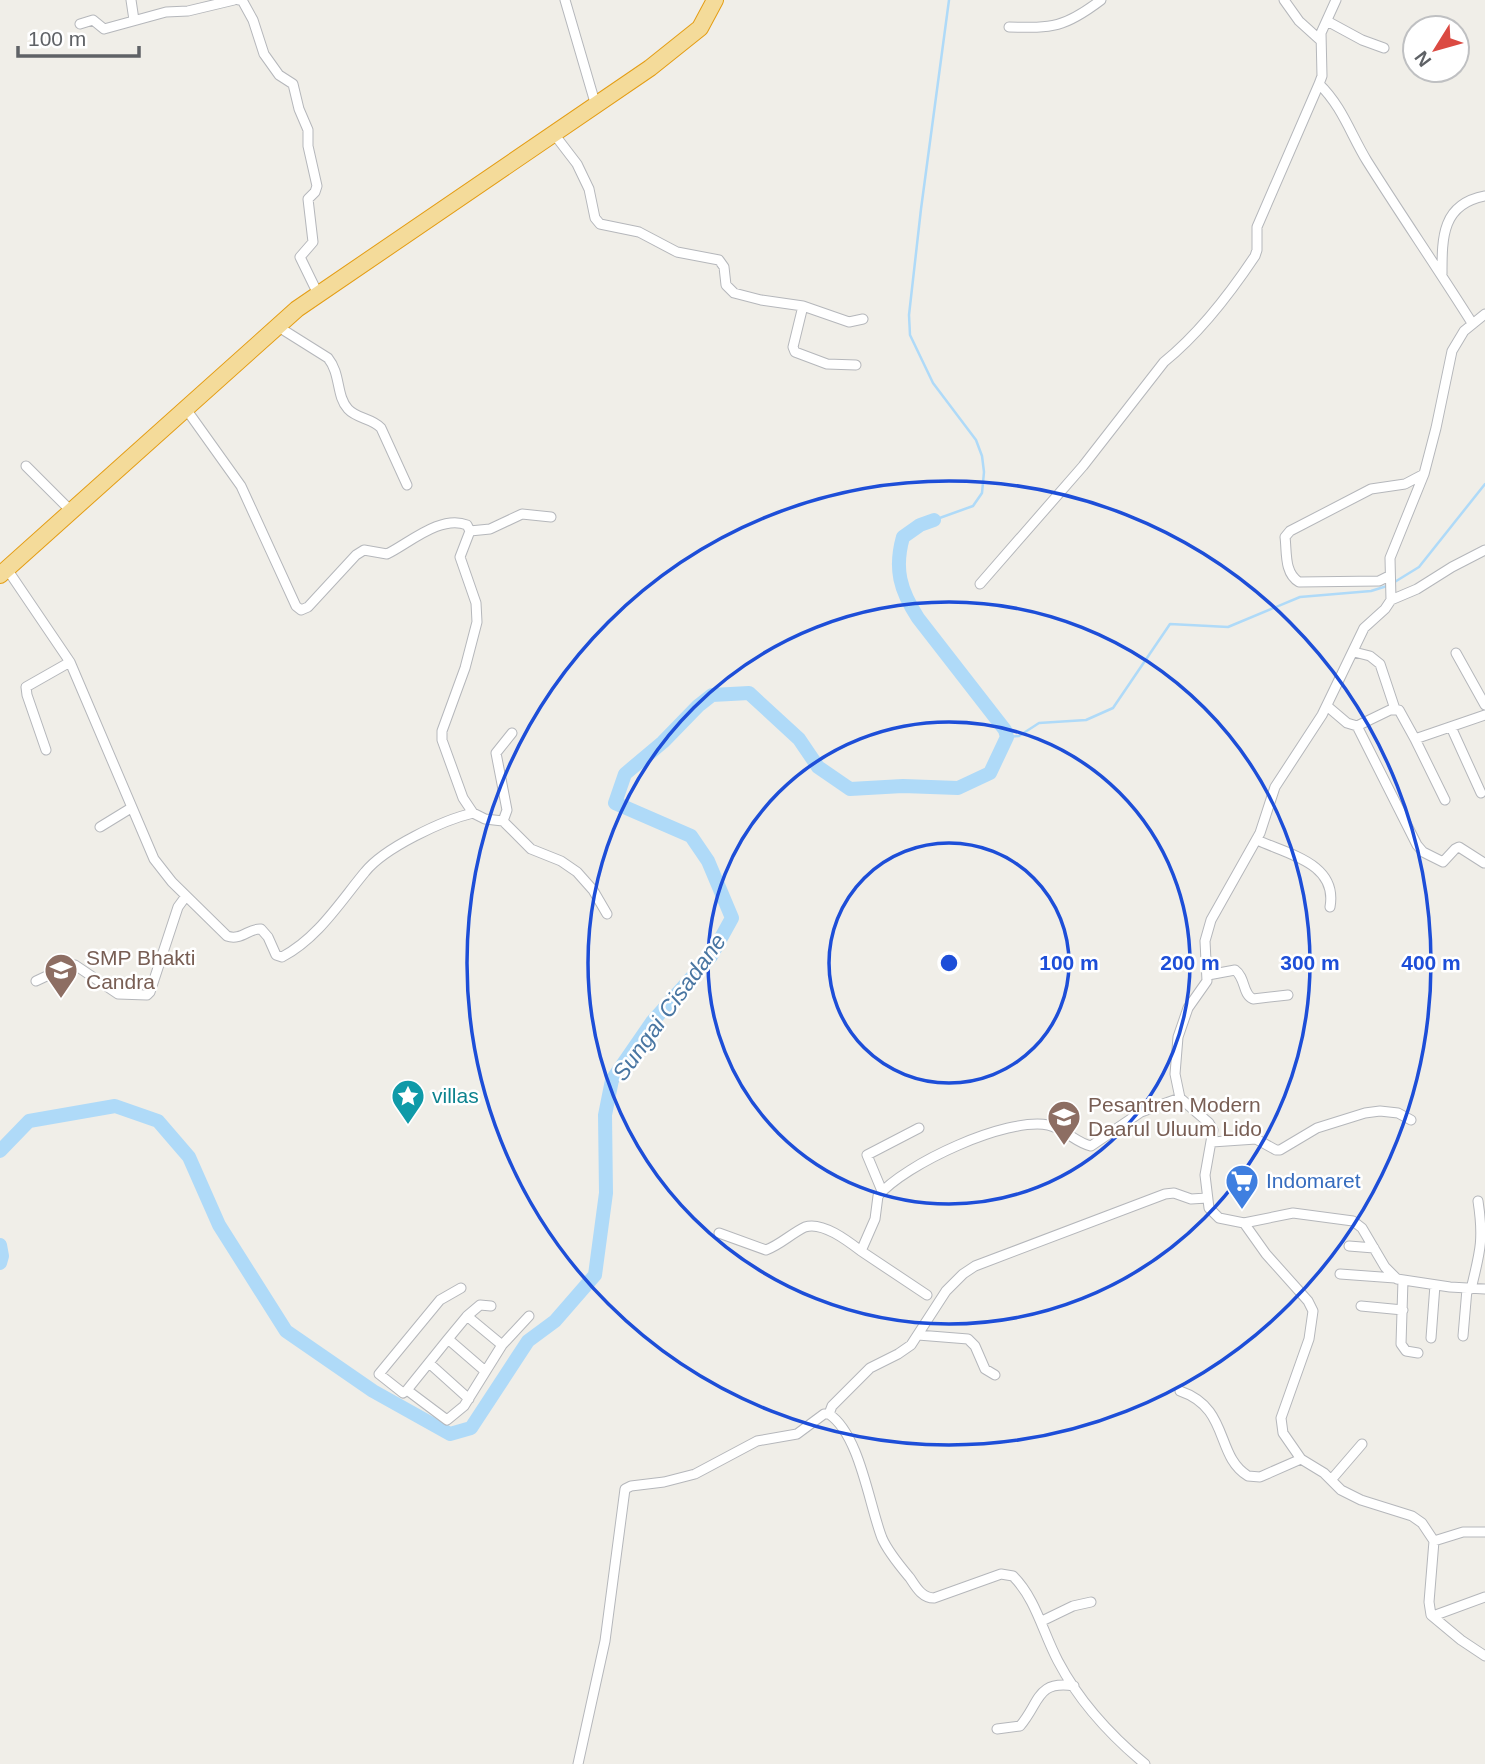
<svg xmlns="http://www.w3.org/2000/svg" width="1485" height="1764" viewBox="0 0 1485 1764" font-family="Arial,sans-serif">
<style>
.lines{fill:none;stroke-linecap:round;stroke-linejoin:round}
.stream{stroke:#afdaf8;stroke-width:2.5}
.river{stroke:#afdaf8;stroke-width:14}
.street-casing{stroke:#b5b7bb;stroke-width:11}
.highway-casing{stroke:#e49d14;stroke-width:18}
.street{stroke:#fff;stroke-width:9}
.highway{stroke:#f4db9a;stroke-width:16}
.ring{fill:none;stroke:#1d4ed8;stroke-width:3.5}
.labels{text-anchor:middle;stroke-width:5;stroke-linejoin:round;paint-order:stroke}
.education-label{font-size:21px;fill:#785e54;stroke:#fff;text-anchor:start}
.culture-label{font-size:21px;fill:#0d838f;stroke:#fff;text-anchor:start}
.shop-label{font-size:21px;fill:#366cbe;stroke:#fff;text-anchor:start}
.water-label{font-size:23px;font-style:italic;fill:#4976a2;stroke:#fff}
.centre{fill:#1d4ed8;stroke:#fff;stroke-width:3.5}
.ring-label{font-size:21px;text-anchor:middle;font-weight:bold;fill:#1d4ed8;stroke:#fff;stroke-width:5;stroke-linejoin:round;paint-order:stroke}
</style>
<rect width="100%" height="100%" fill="#f0eee8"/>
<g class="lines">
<path class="stream" d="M934 520 973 506 982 493 984 472 982 456 976 440 933 383 910 335 909 315 921 209 949 0
M1393 583 1419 567 1485 484
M1007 737 1019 736 1039 723 1086 720 1113 708 1170 624 1228 627 1300 597 1371 591 1387 586"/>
<path class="river" d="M0 1151 29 1121 115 1106 158 1121 189 1157 219 1225 286 1331 373 1391 450 1434 471 1428 528 1341 555 1321 595 1275 606 1193 605 1115 612 1080 652 1022 711 956 732 918 708 861 691 836 615 803 625 774 663 742 698 706 712 695 749 693 799 739 818 767 850 789 903 786 958 788 990 773 1007 737 1005 730 918 618C900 590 894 569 903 537L920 525 934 520
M0 1245 2 1256 0 1263"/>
<defs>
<path id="street" d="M131 0 134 20
M239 0H242L253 20 264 54 279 75 293 84 299 109 308 130V146L317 186 315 192 308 199 313 242 300 257 318 294
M565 0 596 106
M1284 0 1299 21 1320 40
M1327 21 1362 40 1384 48
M80 24 93 20 104 29 166 12 188 11 234 0
M1009 27C1053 28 1064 28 1101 0
M1319 84C1342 106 1351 135 1367 161 1401 215 1438 269 1472 323
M554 134 577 164 589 189 595 218 600 224 639 232 677 252 719 260 724 267 726 285 734 293 761 300 803 306 849 322 863 319
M1442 274C1442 237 1442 204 1485 196
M803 306 793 347 795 352 827 364 856 365
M1485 314 1464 331 1452 351 1436 428 1424 474 1390 558 1391 600 1385 609 1364 628 1322 715 1275 787 1260 833 1211 920 1205 941 1207 981 1188 1008 1178 1037 1175 1074 1180 1098 1209 1123 1213 1130 1205 1175 1209 1208 1219 1218 1244 1223 1266 1254 1308 1301 1313 1311 1309 1339 1281 1418 1283 1433 1301 1459 1324 1473 1341 1490 1361 1500 1412 1516 1422 1523 1434 1541 1429 1602 1431 1615 1461 1640 1485 1656
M277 326 328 358C341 374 336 396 348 409 357 419 372 418 381 428L407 485
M186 409 241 486 296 606 301 610 308 607 356 555 364 550 387 554C408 544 441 514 467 525L470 531 460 557 476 603 477 622 465 668 442 731V740L463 798 473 813 485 819 503 821 531 849 561 861 577 872 593 890 607 914
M26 466 70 510
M470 531 490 529 522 514 551 517
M7 569 70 662 154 859 172 882 227 936C241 941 249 928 261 929L268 937 276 955 282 957C318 938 340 902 365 872 384 848 443 820 473 813
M1389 576 1379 581 1299 582C1284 573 1287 552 1285 537L1290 531 1371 489 1405 484 1424 474
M980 584 1083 466 1164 362C1200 333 1229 295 1255 256L1257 250V227L1319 84 1322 76 1321 33 1336 0
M1391 600 1417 589 1452 567 1485 550
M1354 652 1370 656 1380 664 1395 709
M1456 653 1485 705
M1327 706 1347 723 1357 726 1390 710H1399L1415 739 1485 715
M1357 726 1417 845 1423 852 1443 862 1455 849 1459 847 1484 863
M1451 727 1481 793
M1415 739 1445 800
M46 750 27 695 26 687 70 662
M503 821 507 810 496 753 512 733
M100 827 131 808
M1257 840C1287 854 1338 863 1330 907
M1208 975 1235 970C1246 978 1242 994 1253 999L1288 995
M36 981 68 966 75 965 118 994 147 995 150 992 178 907 186 896
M1212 1142 1256 1139 1276 1150H1280L1317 1128 1365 1113 1380 1111 1398 1113 1411 1120
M882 1191 867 1155 919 1128
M1244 1223 1293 1213 1353 1221 1362 1228 1385 1267 1397 1279 1450 1287 1485 1289
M719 1233 766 1250C780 1245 792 1233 805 1227 822 1221 848 1241 861 1251L875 1219 878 1196C905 1164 1006 1117 1048 1125 1064 1128 1076 1143 1091 1146L1141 1112 1180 1098
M1349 1246 1374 1248
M861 1251 927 1295
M1340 1274 1395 1278
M1403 1280 1401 1344 1406 1351 1418 1353
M461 1288 440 1300 379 1374 403 1393 407 1390 447 1420 464 1406 502 1345 529 1316
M1471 1289C1480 1252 1484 1240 1478 1201
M491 1306 480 1305 467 1316 502 1345
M1361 1306 1403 1310
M467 1316 448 1339 485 1371
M918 1335 968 1339 975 1346 985 1369 995 1375
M1463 1336 1467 1289
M1431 1338 1435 1285
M429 1363 469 1399
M407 1390 448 1339
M1180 1391C1230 1408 1215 1456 1248 1476L1260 1477 1301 1459
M829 1414 832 1406 870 1368 898 1354 911 1345 946 1291 963 1274 975 1266 1165 1194 1174 1193 1191 1199 1207 1198
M1331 1480 1362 1444
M1434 1541 1463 1532H1485
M1433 1616 1485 1597
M1042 1621 1073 1606 1091 1602
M997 1729 1020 1726C1040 1703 1036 1680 1074 1686
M578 1764 605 1641 625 1489 631 1486 664 1482 695 1474 757 1441 797 1434 824 1414H829C860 1435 869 1505 882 1538 888 1552 900 1566 910 1578 916 1587 922 1598 934 1598L1001 1574 1013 1576C1036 1599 1043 1633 1058 1661 1079 1701 1110 1735 1145 1764"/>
<path id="highway" d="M0 575 297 309 650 68 700 28 715 0"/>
</defs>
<use href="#street" class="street-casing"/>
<use href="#highway" class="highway-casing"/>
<use href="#street" class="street"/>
<use href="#highway" class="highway"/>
</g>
<g class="ring">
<circle cx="949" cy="963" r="120"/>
<circle cx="949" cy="963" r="241"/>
<circle cx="949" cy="963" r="361"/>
<circle cx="949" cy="963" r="482"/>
</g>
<defs>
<symbol id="school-pin" viewBox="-11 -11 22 30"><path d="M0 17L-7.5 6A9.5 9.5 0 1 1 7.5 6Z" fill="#8d6e63" stroke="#fff"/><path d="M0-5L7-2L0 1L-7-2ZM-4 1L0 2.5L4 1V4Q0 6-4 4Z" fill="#fff"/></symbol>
<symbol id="sight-pin" viewBox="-11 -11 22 30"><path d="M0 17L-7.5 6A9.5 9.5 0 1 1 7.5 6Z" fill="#0f9aa8" stroke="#fff"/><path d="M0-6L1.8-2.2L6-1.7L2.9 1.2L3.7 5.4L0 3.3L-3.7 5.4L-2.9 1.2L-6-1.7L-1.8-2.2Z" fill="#fff"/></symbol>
<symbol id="supermarket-pin" viewBox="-11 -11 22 30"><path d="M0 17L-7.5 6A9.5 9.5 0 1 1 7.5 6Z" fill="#3f7fe0" stroke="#fff"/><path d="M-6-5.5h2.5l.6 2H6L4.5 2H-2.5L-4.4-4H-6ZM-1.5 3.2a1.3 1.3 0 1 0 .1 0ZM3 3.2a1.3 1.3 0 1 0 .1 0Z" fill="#fff"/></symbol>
</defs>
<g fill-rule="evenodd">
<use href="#school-pin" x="42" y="951" width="38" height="52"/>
<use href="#sight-pin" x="389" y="1077" width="38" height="52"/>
<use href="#school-pin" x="1045" y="1098" width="38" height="52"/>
<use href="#supermarket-pin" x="1223" y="1162" width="38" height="52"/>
</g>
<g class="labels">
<g class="education-label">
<text x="86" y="965">SMP Bhakti<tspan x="86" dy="24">Candra</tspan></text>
<text x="1088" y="1112">Pesantren Modern<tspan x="1088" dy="24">Daarul Uluum Lido</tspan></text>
</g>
<g class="culture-label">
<text x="432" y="1103">villas</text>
</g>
<g class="shop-label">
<text x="1266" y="1188">Indomaret</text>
</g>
<g class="water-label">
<text transform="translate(669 1007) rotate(-54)" y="8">Sungai Cisadane</text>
</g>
</g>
<circle cx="949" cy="963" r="10" class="centre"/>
<g class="ring-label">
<text x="1069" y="970">100 m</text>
<text x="1190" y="970">200 m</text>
<text x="1310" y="970">300 m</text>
<text x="1431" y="970">400 m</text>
</g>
<g transform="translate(1436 49) rotate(233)"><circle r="33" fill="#ffffff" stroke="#bfc0c2" stroke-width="2"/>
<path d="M0-5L12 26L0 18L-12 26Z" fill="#db4a42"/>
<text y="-10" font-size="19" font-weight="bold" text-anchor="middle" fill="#5f6266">N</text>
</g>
<path d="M18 46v10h121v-10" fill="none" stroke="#5f6266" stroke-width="3.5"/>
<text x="28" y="46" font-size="21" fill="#5f6266" stroke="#ffffff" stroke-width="5" paint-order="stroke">100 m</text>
</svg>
